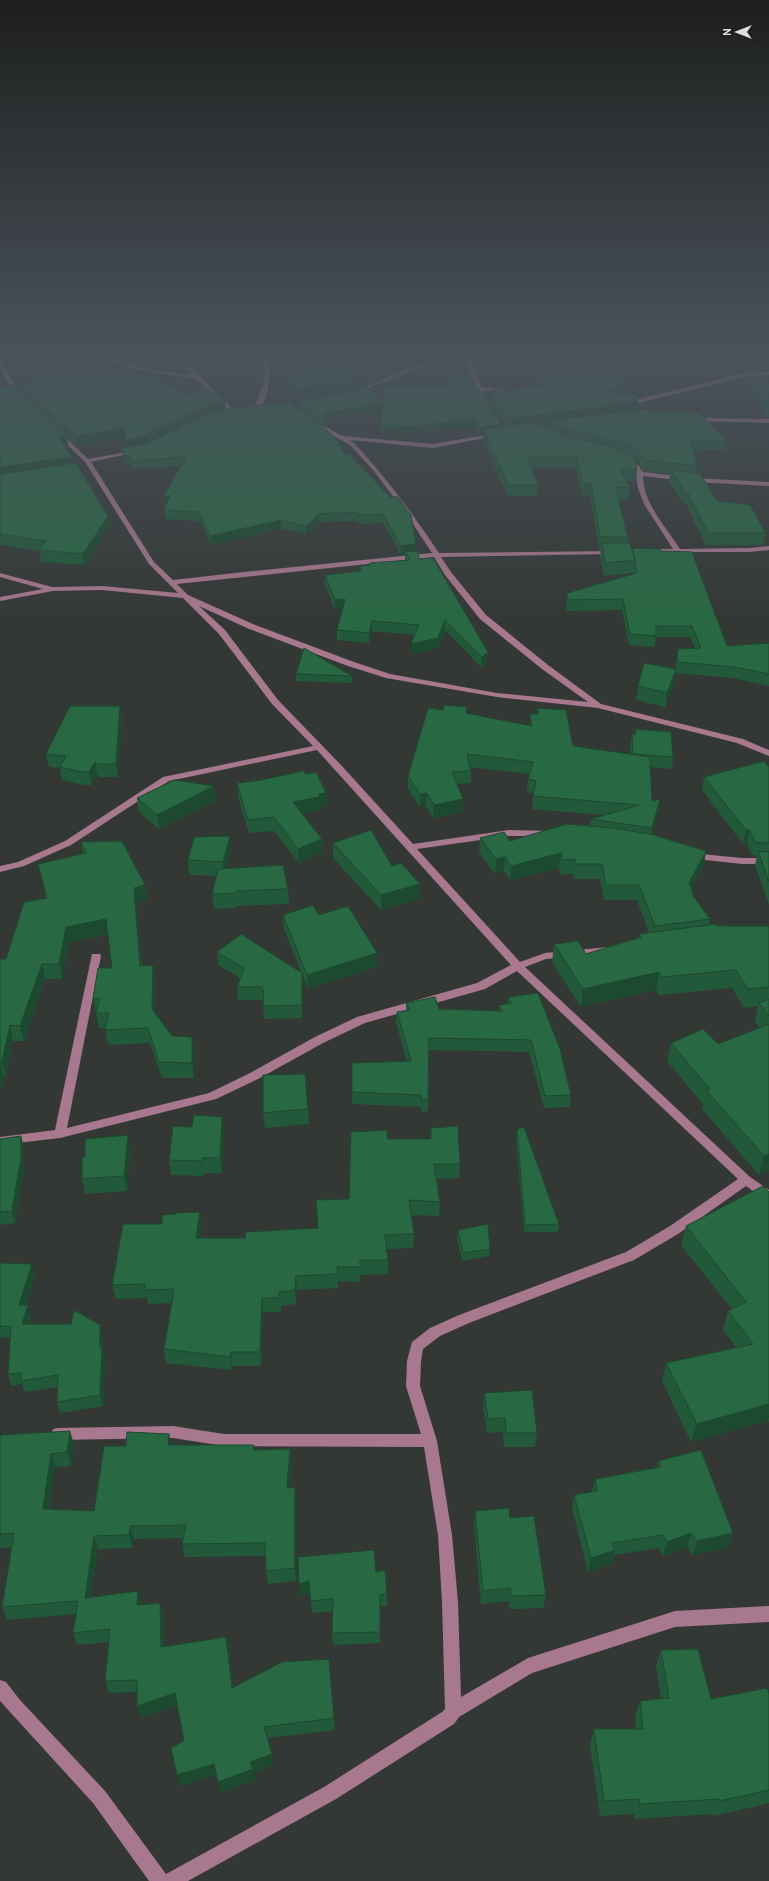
<svg xmlns="http://www.w3.org/2000/svg" width="769" height="1881" viewBox="0 0 769 1881" font-family="Overpass,sans-serif">
<style>
.lines{fill:none;stroke-linecap:round;stroke-linejoin:round}
.minor{fill:#a8788e;fill-rule:evenodd}
.wall{fill:#22593a}
.shaded-wall{fill:#1c492f}
.building{fill:#286843;stroke:#1c492f}
</style>
<rect width="100%" height="100%" fill="#343835"/>
<g class="lines">
<path class="minor" d="M101 357H109L149 369 192 375 175 357H180L236 412 231 413 196 379 137 370Z
M263 357H269C271 370 269 404 257 411L254 409 263 384 265 371Z
M439 357H447L357 393 352 392Z
M464 357H470L481 387 503 389 506 391 505 392 483 391 484 395H480L472 381Z
M0 361 3 363 12 381 23 395V397H19C10 386 0 376 0 361Z
M769 371V375L743 377 639 403H624L621 401 624 399H639L743 373Z
M693 418 769 419V423L691 421 690 420Z
M312 422H316L343 436 433 444 498 433 499 434 496 436 433 448 350 440 354 443C386 477 413 514 439 553L615 551 616 552 613 554 441 557 451 572 486 615 548 665 601 704 743 739 769 750V756L737 743 598 708 497 697 386 678 348 666 247 628 199 606 225 630 278 700 341 765 413 844 509 830 555 831 557 833 552 836H509L417 849 520 962 545 953 609 947 613 948 614 950 609 953 546 959 525 967 750 1177 769 1190V1202L746 1186 678 1234 634 1260 469 1323 440 1336 423 1349 421 1361 420 1386 437 1441 452 1535 458 1602 461 1697 528 1658 675 1611 769 1606V1622L675 1627 532 1673 459 1717 454 1724 336 1799 188 1881H149L93 1803 0 1701V1680L6 1682 20 1700 105 1791 166 1874 324 1787 442 1712 445 1709 442 1602 438 1535 424 1447 224 1446 173 1438 58 1440 53 1439 51 1434 53 1429 58 1428 173 1426 224 1434H421L406 1386 407 1361 412 1342 430 1328 459 1315 626 1252 670 1226 738 1179 517 971 485 989 365 1023 323 1043 258 1079 216 1099 60 1138 0 1145V1137L55 1130 92 954H100L101 956 67 1128 209 1093 250 1073 315 1037 357 1017 477 983 511 965 317 750 169 781 71 845 24 866 0 872V866L18 862 65 841 163 777 313 746 272 704 219 634 183 598 102 590 53 591 0 601V597L43 589 0 577V573L52 587 102 586 178 593 149 564 85 462 56 434V432H60L88 459 138 450V452L91 462 154 562 173 580 253 571 432 553 405 512 373 470 350 445 312 424ZM434 557 445 575 480 619 542 669 588 702 497 693 390 674 354 662 253 624 188 595 177 584Z
M626 459 638 465 643 472 693 478 769 482V486L693 482 643 476C643 503 666 527 680 549L750 548 769 546V550L750 552H655L654 551 657 549H673L644 504 638 488 635 469 624 462V460Z
M691 853 742 858H769V864H742L688 858 686 856Z"/>
</g>
<path class="wall" d="M339 370 361 375V386L351 391 300 401 288 382 287 371Z
M618 374 623 375 622 383 619 395 638 402 637 410 726 440 724 450 694 451 697 466V472L717 501 766 533 763 545H706L686 504H684L669 481 670 474 644 471 639 464 636 462 637 470 636 481H626L630 487 629 499H618L628 537 627 543 632 549 661 551 727 646 769 643V686L733 678 676 673 674 682 665 707 636 700 638 686 676 668V660L678 649 695 648 690 637H656L654 647 629 645 622 610 567 611 566 604 567 593 633 574V573L604 576 600 556 601 549H599L590 495H582L576 467 532 468 538 485 537 496H508L482 439 483 433 480 434 476 426 396 434 395 430H380V424L382 410 325 418 326 421 327 427 319 423 416 544V551L419 559 487 662 481 667 445 630 438 648 411 654 415 635 372 631 369 643 337 640V630L342 609 335 610 325 585V575L360 571V566L370 565 405 560V554L401 555 383 523 359 524 357 521 319 522 307 534 281 529 211 545 200 521 165 519 164 510 166 505H164L163 497 181 466 131 469V464H124L123 456 125 448 124 438 76 446 24 393 22 384 41 380 40 376 108 381 225 401 226 410 304 414 309 417 298 408V402H383L450 386 448 382V376L474 382 501 426 506 425 490 401 491 390 536 388 539 386V382Z
M769 381V419L748 391 749 382Z
M0 388 67 436 68 447 66 448 72 457 73 463 108 516 110 527 85 565 41 562 39 551 0 545Z
M296 674 352 676V683L296 681Z
M120 706 122 719 118 777H100L97 775 91 785H84L62 780 60 768 49 767 46 754Z
M538 708 573 746 631 754 630 745 632 734H635V729L673 757 672 769 651 767 652 801 660 799 658 812 652 835 704 865 691 888 694 897 710 919 709 925 769 928V1170L759 1175 702 1109 703 1104 667 1061 671 1043 718 1044 759 1028 755 1022 758 1006 744 1008 732 988 658 995 656 990 581 1007 552 962 554 944 586 954 639 938V934L649 933 637 900H604L600 879H574L573 874 561 875 559 868 510 880 504 871 495 874 479 852 480 838 510 841 590 826 591 819 605 815 532 809 533 793 527 792 528 779 530 774 470 767 471 771V783L457 784 463 799 462 812 433 818 426 806 420 807 408 789V776L467 714 530 726V714H537Z
M769 767V905L755 865 757 856 752 855 747 843 743 844 702 790 704 777Z
M306 774 326 793 327 806 320 807V810L302 814 322 852 299 863 274 831 249 833 238 796 237 783Z
M137 798 216 800 159 829 139 812Z
M81 842 145 885 147 900 136 903 142 966 153 965 155 981 154 1013 172 1036 192 1037 194 1052V1078H162L150 1043 108 1045 105 1028H99L93 999 112 968 108 935 69 942 62 979H45L24 1041H13L6 1077H4L0 1090V959H6L46 898 38 864 83 854Z
M333 843 392 866 420 884 419 899 381 910 333 858Z
M231 850 226 869 288 889 289 904 237 906V908L214 909 212 894 216 876 189 875 188 860Z
M283 915H319L377 953V967L308 989 302 974V1018L264 1019 263 1000H238L237 987 240 978 218 965 217 952 301 972 284 929Z
M508 997 571 1095 569 1107 544 1108 529 1052 429 1050 428 1111 422 1112 421 1107 352 1104V1092L407 1061 396 1023 397 1012 406 1010V1003L439 1009 499 1011V1005L508 1004Z
M308 1109 309 1124 265 1128 263 1113Z
M222 1117 224 1132 222 1173H204V1176L171 1175 169 1160Z
M431 1128 460 1164 459 1178 436 1179 440 1202 439 1216 411 1215 414 1234 413 1248 387 1249 388 1260V1274L360 1275V1282L338 1281V1288L297 1290 296 1304 281 1306V1312H263L261 1366H232V1370L166 1363 164 1349 172 1303 148 1304 147 1298 116 1299 112 1285 202 1227 200 1238H245L318 1228 316 1200 349 1199 388 1139H430Z
M517 1129 559 1224 558 1232H524L516 1137Z
M21 1136 24 1148V1171L15 1223 0 1225V1139Z
M130 1150 127 1191 85 1194 82 1179Z
M769 1192V1422L768 1421 691 1442 662 1381 666 1363 736 1347 723 1330 728 1311 732 1309 681 1245 686 1226Z
M458 1230 490 1249 489 1256 462 1261 457 1238Z
M0 1263 35 1275 26 1305 31 1316 29 1324 100 1325 102 1336 103 1351 105 1359 103 1406 60 1413 57 1402 58 1387 24 1392 22 1384 11 1386 8 1374 10 1338 0 1337Z
M484 1393 537 1433 535 1447H504L503 1432 487 1433 483 1407Z
M0 1435 74 1444 71 1466 55 1467 49 1510 94 1511 171 1445 254 1450 290 1449 291 1462 289 1488 295 1487 296 1501V1581L268 1584 266 1571 265 1556 185 1557 182 1544 183 1538 134 1539 132 1548 98 1549 91 1597 138 1591 141 1605 160 1603 163 1616 164 1647 229 1649 233 1687 334 1718 335 1730 267 1738 273 1765 253 1772 255 1780 220 1793 216 1775 180 1786 177 1775 184 1741 177 1705 141 1718 137 1692 109 1693 105 1681 109 1642 77 1645 73 1633 76 1614 7 1620 2 1607 12 1547 0 1548Z
M658 1461 728 1547 693 1555 687 1547 663 1556 659 1548 614 1555 612 1564 588 1572 572 1508 574 1495 592 1492 595 1479 657 1467Z
M475 1511 510 1518 546 1595 543 1608 510 1609 508 1601 481 1604 474 1525Z
M376 1572 387 1594V1606H380V1643L333 1645 332 1633V1611L312 1613 310 1593 300 1596 299 1584Z
M661 1650 711 1699 769 1694V1803L713 1816V1814L634 1819V1814L600 1816 590 1745 594 1729H636L635 1716 640 1701 661 1699 656 1666Z"/>
<path class="shaded-wall" d="M361 375V386L351 391 300 401V389Z
M623 375 622 383 618 396 619 388Z
M618 392 616 403 638 402 637 413 545 421V425L509 429V419L617 395Z
M225 401 226 410 175 432 143 447 125 450 124 440 192 412Z
M383 404V410L322 419V413Z
M476 419V426L396 434V428Z
M501 424V430L483 429V433L480 434V428Z
M125 428 127 437 76 446 75 436Z
M67 436 68 447 60 448 59 438Z
M72 457 74 467 0 478V467Z
M170 495 171 504 164 505 163 497Z
M319 514V522L307 534 306 526Z
M108 516 110 527 85 565 83 554Z
M281 520V529L211 545 210 536Z
M416 544V553L405 552V554L401 555V546Z
M345 599V609L335 610V600Z
M445 620V630L438 648 411 654V644Z
M372 621V631L369 643V633Z
M488 652 487 662 481 667 482 657Z
M676 669 674 682 665 707 667 693Z
M120 706 122 719 118 777 116 764Z
M95 762 97 775 91 785 89 772Z
M214 786 216 800 159 829 157 815Z
M326 793 327 806 320 807V810L294 815 293 802 319 794Z
M427 793 426 806 420 807V794Z
M463 799 462 812 433 818 434 805Z
M660 799 658 812 650 840 652 828Z
M746 830H750L747 843 743 844Z
M230 836 231 850 224 877 223 862Z
M322 839V852L299 863 298 849Z
M706 851 704 865 686 898 689 883Z
M561 853 559 868 510 880 511 866Z
M505 857 504 871 495 874 496 859Z
M420 884 419 899 381 910V895Z
M145 885 147 900 136 903 143 981 140 966 134 888Z
M106 919 109 934 69 942 62 979 59 964 66 927Z
M377 953V967L308 989 307 975Z
M42 964 45 979 24 1041 20 1026Z
M153 965 155 981 154 1025 152 1009Z
M659 972 656 990 581 1007 583 989Z
M302 973 303 985 302 1018Z
M10 1025 13 1041 6 1077 2 1061Z
M192 1037 194 1052V1078L192 1063Z
M0 1061 4 1077 0 1090Z
M222 1117 224 1132 222 1173 220 1158Z
M128 1135 130 1150 127 1191 124 1176Z
M21 1136 24 1148V1171L15 1223 12 1211Z
M769 1154V1170L759 1175 764 1156Z
M202 1158 204 1173V1176L202 1161Z
M200 1212 202 1227 198 1253 196 1238Z
M32 1264 35 1275 22 1316 19 1305Z
M296 1276 297 1290 296 1304 295 1290Z
M262 1298 263 1312 261 1366 260 1352Z
M28 1305 31 1316 25 1335 22 1324Z
M100 1325 102 1336 103 1351 105 1359 103 1406 100 1395Z
M231 1352 232 1366V1370L230 1357Z
M769 1404V1417L768 1421 691 1442 697 1424Z
M70 1431 74 1444 71 1466 67 1452Z
M169 1434 172 1448 168 1445Z
M290 1449 291 1462 288 1501 287 1488Z
M51 1454 55 1467 47 1522 43 1509Z
M295 1487 296 1501V1581L295 1568Z
M130 1526 134 1539 132 1548 129 1535Z
M691 1533 687 1547 663 1556 667 1542Z
M733 1533 728 1547 693 1555 697 1541Z
M94 1536 98 1549 89 1610 85 1598Z
M615 1550 612 1564 588 1572 591 1558Z
M309 1581 310 1593 300 1596 299 1584Z
M138 1591 141 1603 140 1618 137 1605Z
M160 1603 163 1616 164 1659 161 1647Z
M226 1637 229 1649 234 1700 232 1688Z
M175 1693 178 1704 141 1718 137 1706Z
M272 1754 273 1765 253 1772 255 1780 220 1793 218 1782 250 1762Z
M214 1764 216 1775 180 1786 177 1775Z"/>
<path class="building" d="M317 367H334L339 370 353 367 361 375 350 379 300 389 287 371Z
M73 369H86L108 381 137 373 188 394 206 389 218 394 225 401 192 412 174 422 141 437 124 440 125 428 75 436 22 384 43 380 40 376Z
M543 370 619 371 617 374 623 375 619 388 539 382Z
M471 374 474 382 501 424 480 428 476 419 396 428 395 424H380L383 404 322 413 326 421 310 412 298 402 355 390 366 385 383 402 386 387 453 386 448 376Z
M769 381V407L749 382Z
M13 385 67 436 59 438 72 457 0 467V388Z
M537 386 618 392 617 395H635L638 402 509 419 491 390 536 388Z
M289 402 304 414 318 422 338 441 345 455 348 454 353 458 390 497H398L411 515 416 544 401 546 383 514 358 515 357 512 319 514 306 526 281 520 210 536 199 512 164 510 170 495 163 497 186 457 130 461V456H123V448L147 443 180 428 197 418 234 408Z
M641 410 666 412 699 413 726 440H691L697 466 645 460 640 453 623 443 571 430 545 421Z
M533 422 567 436 615 447 635 459 637 470H620L630 487H615L628 537H600L591 484H583L577 456 528 457 538 485H509L483 429Z
M76 463 108 516 83 554 39 550 46 541 0 534V474Z
M671 470 700 473 717 501 750 505 766 533H708L688 493H686Z
M602 543H630L635 560 605 563Z
M632 548 660 549 661 551 692 552 727 646 769 643V674L735 667 677 662 678 649 701 648 692 626H656V636L630 634 623 599 568 600 567 593 637 573 635 562V560Z
M418 551 419 559 433 558 488 652 482 657 445 620 438 638 411 644 419 625 372 621 369 633 337 630 345 599 335 600 325 575 361 571 360 566 370 565V563L410 560 405 552Z
M304 648 352 676 296 674Z
M644 663 676 669 667 693 638 686Z
M444 705 467 707 466 713 532 726 530 714H538V708L566 710 573 746 650 757 652 801 660 799 652 828 591 819 639 805 533 796 536 781 528 779 533 762 467 754 471 771 452 772 463 799 434 805 427 793 420 794 408 776 428 708 443 710Z
M70 706H120L116 764H97L95 762 89 772H82L60 767 66 756 46 754Z
M635 729 671 732 673 757 633 754 632 734H636Z
M764 761 769 767V843L755 842 750 830H746L704 777Z
M303 771 306 774 316 772 326 793 319 794V797L293 802 322 839 298 849 274 817 248 820 237 783 261 780Z
M174 780 214 786 157 815 137 798Z
M567 824 612 828 650 834 706 851 689 883 694 897 710 919 655 926 639 885H606L602 864H575V859L562 860 561 853 511 866 505 857 496 859 480 838 504 832 510 841Z
M371 830 392 866 401 863 420 884 381 895 333 843Z
M230 836 223 862 188 860 194 837Z
M122 841 145 885 134 888 140 966 153 965 152 1009 172 1036 192 1037V1063L159 1062 148 1028 105 1030 109 1013H96L100 998 93 999 98 968H112L106 919 66 927 59 964H42L20 1026 10 1025 2 1061H0V1062V959H6L24 902 47 898 38 864 86 853 81 842Z
M758 851 769 852V882Z
M283 865 288 889 236 891V893L212 894 218 869Z
M313 905 319 915 348 906 377 953 307 975 283 915Z
M716 924 717 926H768L769 928V987L748 989 736 970 662 977 659 972 583 989 554 944 578 941 586 954 641 937 639 934Z
M241 934 302 973V1005L263 1006 264 990H262V987H237L244 968 217 952Z
M538 993 560 1049 571 1095 545 1096 531 1040 429 1038 428 1099 422 1100 421 1095 352 1092V1063L411 1061 397 1012 410 1010 406 1003 435 997 439 1009 502 1011 499 1005 511 1003 508 997Z
M769 999V1016L759 1003Z
M769 1024V1154L764 1156 706 1090 710 1089 671 1043 703 1029 718 1044Z
M305 1074 308 1109 263 1113V1075Z
M194 1115 222 1117 220 1158H202V1161L169 1160 173 1126 192 1127Z
M458 1126 460 1164H434L440 1202 409 1200 414 1234 385 1235 388 1260H360V1267H337L338 1274 296 1276 295 1290 279 1292 280 1298H262L260 1352H231L230 1357 164 1349 174 1289 145 1290V1284L112 1285 123 1224H162V1215L176 1214V1213L200 1212 196 1238H245L246 1232 318 1228 316 1200 349 1199 351 1132 387 1130 388 1139H431V1128Z
M524 1127 559 1224 525 1225 517 1129Z
M128 1135 124 1176 82 1179V1158L85 1157V1139Z
M21 1136V1158L12 1211 0 1212V1139Z
M763 1186 769 1192V1404L697 1424 666 1363 753 1344 728 1311 746 1302 686 1226Z
M488 1224 490 1249 463 1253 458 1230Z
M0 1263 32 1264 19 1305H28L22 1324H71L74 1310 100 1325V1348H102L100 1395 57 1402 58 1375 21 1381V1373L8 1374 11 1327 0 1326Z
M532 1390 537 1433H506L505 1418 488 1419 484 1393Z
M70 1431 67 1452 51 1454 43 1509 94 1511 104 1446H126L127 1432 169 1434 168 1445H254L253 1450 290 1449 287 1488 295 1487V1568L266 1571 265 1543 182 1544 186 1525 130 1526 129 1535 94 1536 85 1598 138 1591 137 1605 160 1603 161 1647 226 1637 232 1688 282 1662 329 1659 334 1718 264 1727 272 1754 250 1762 253 1769 218 1782 214 1764 177 1775 171 1748 184 1741 175 1693 137 1706V1680L105 1681 110 1629 73 1633 78 1601 2 1607 14 1533 0 1534V1435Z
M701 1450 733 1533 697 1541 691 1533 667 1542 663 1535 612 1543 615 1550 591 1558 574 1495 597 1491 595 1479 661 1467 658 1461Z
M509 1508 510 1518 534 1516 546 1595 512 1596 510 1588 483 1591 475 1511Z
M374 1550 376 1572 385 1570 387 1594 380 1595V1632L332 1633 333 1599 311 1601 309 1581 299 1584 298 1557Z
M698 1649 711 1699 767 1688 769 1694V1790L720 1801V1799L640 1804 639 1799 604 1801 594 1729H643L640 1701 669 1698 661 1650Z"/>
<linearGradient id="sky" x2="0" y2="1"><stop stop-color="#1d1f1d"/><stop offset="0.57" stop-color="#4a535c"/><stop offset="1" stop-color="#4a535c" stop-opacity="0"/></linearGradient>
<rect width="769" height="621" fill="url(#sky)"/>
<g transform="translate(737 32) rotate(270)" stroke="#1d1f1e" stroke-width="3" paint-order="stroke">
<path d="M0-3L7 15L0 10L-7 15Z" fill="#dddfde"/>
<text y="-6" font-size="11" font-weight="bold" text-anchor="middle" fill="#dddfde">N</text>
</g>
</svg>
